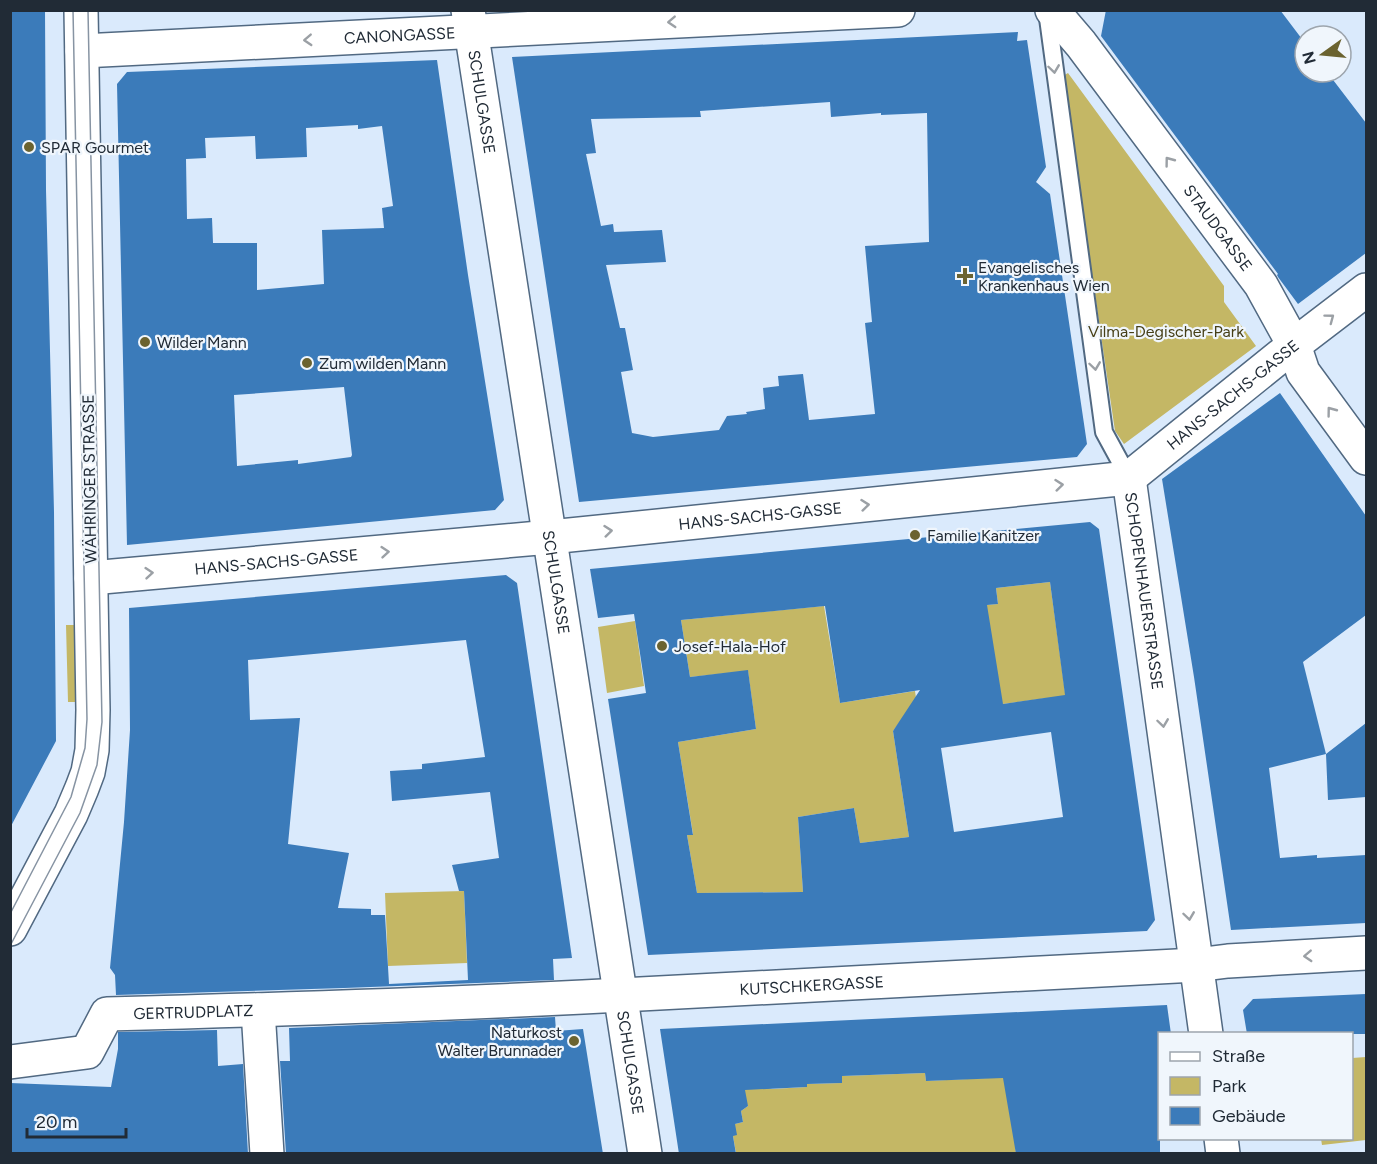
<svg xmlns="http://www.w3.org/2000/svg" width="1377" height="1164" viewBox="0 0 1377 1164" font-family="Figtree,sans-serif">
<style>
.green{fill:#c4b765}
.building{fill:#3b7bba;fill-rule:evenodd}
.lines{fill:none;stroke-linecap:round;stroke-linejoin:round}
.lane-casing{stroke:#516982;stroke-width:20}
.street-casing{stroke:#516982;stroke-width:36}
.secondary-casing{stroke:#516982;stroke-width:36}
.lane{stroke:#fff;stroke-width:16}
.street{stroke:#fff;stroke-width:33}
.secondary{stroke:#fff;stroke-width:33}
.tram{stroke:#8794a3;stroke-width:1.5}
.oneway{stroke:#9ba0a5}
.poi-dot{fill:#6b6330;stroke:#f0f6fc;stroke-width:2}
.labels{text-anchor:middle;stroke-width:4.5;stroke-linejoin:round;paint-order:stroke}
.street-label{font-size:16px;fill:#212b36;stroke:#f0f6fc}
.poi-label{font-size:16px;fill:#212b36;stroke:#f0f6fc;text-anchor:start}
.park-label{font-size:16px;fill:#463f17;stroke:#f0f6fc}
</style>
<rect width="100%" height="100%" fill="#daeafc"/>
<path class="green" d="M1068 73 1224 286V302L1256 346 1124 444 1115 431 1063 76Z
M1050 582 1070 729 1051 732 1047 698 1003 704 924 610 998 604 996 588Z
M824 606 840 703 915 691 919 719 899 723 893 731 909 837 860 843 854 808 798 817 803 892 697 893 687 835 693 834 678 742 756 729 748 671 690 677 681 620Z
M635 621 644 686 607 693 598 627Z
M66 625H75L76 702H68Z
M464 891 467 963 388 966 385 893Z
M1366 1057V1140L1322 1145 1321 1139 1352 1138V1058Z
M925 1073 926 1081 1009 1077 1016 1153H736L733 1136 735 1124 743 1122 741 1111 748 1106 731 1079 772 1089 807 1087V1084L842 1083V1076Z"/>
<path class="building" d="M10 10H45L46 190 54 512 56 741 10 828Z
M1106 10H1280L1305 43V72H1327L1366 123V253L1298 304 1278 277 1277 275 1278 274 1101 36Z
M1018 32 1017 41 1027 40 1046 167 1036 182 1050 194 1087 444 1077 457 579 502 512 57ZM830 102 831 117 881 113V115L927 113 929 242 865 246 872 322 865 323 875 414 809 420 803 374 778 376 779 386 763 388 765 409 746 412 747 414 727 416 719 430 653 437 632 433 621 372 633 370 625 328H620L606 265 666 262 662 230 614 232 613 224 601 226 586 154 596 153 591 119 701 117 700 111Z
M437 60 468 275 504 500 495 510 127 545 117 84 127 72ZM358 125V129L382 126 393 206 382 208 384 228 322 230 324 284 257 290V243H213L212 218 187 219 186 159 206 158 205 138 255 136 256 159 307 157 306 128ZM344 387 352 455 351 457 298 464V460L237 466 234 395Z
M1280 393 1366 516V615L1303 662 1326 754 1269 768 1280 858 1317 855V858L1366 855V923L1231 930 1194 677 1162 479Z
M1090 522 1099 529 1155 920 1147 931 648 955 608 699 646 693 634 614 598 618 590 569ZM1050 582 1065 695 1003 704 987 605 998 604 996 588ZM825 606 840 703 920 690 893 731 909 837 860 843 854 808 798 817 803 892 697 893 687 835H693L678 742 756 729 748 670 690 677 681 620ZM1051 732 1063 817 954 832 941 748Z
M506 575 517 583 572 958 553 959 554 980 344 988 116 995 115 975 110 968 124 822 130 730 129 608ZM466 640 485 757 422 764V769L390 771 392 801 490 792 499 858 452 865 459 891H464L468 980 389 984 385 915H371V909L338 908 349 853 288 844 300 718 250 720 248 660Z
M1366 723V797L1328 800 1326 754Z
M1366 994V1034H1247L1243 1010 1253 999Z
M1167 1005 1171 1034H1160V1154H1016L1003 1078 926 1081 925 1073 842 1076V1083L807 1084V1087L745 1090 748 1106 741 1111 743 1122 735 1124 737 1135 733 1136 736 1154H679L660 1029Z
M555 1017 556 1031 583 1029 603 1154H286L280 1061H290L289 1028Z
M217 1030 218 1066 243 1064 248 1154H10V1083L111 1087 118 1049V1032Z"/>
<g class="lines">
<defs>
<path id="lane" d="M1047 11 1104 432 1129 478"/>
<g id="street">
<path id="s1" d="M468 10 645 1154"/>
<path id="s2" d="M1052 10 1081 44 1261 285 1294 345 1303 372 1366 458"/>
<path id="s3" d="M82 51 898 10"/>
<path id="s4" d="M1129 478 1206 1034"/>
<path id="s5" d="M91 578 550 537 1129 478 1294 345 1366 290"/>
<path d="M258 1010 267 1154"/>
<path id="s6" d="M10 1062 87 1052 107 1014C265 1010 424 1005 583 997 787 987 992 975 1196 965L1228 961 1366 953"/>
<path d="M1221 1138 1223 1154"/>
</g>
<path id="secondary" d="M10 929 71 814 82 788 88 772 92 750 93 710 81 10"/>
</defs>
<use href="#lane" class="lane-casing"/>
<use href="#street" class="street-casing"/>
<use href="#secondary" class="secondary-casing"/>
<use href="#lane" class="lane"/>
<use href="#street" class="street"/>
<use href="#secondary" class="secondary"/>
<path class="tram" d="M10 914 71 797 85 748 87 719 73 10
M10 946 80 813 97 765 102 722 88 10"/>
</g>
<defs><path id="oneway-chevron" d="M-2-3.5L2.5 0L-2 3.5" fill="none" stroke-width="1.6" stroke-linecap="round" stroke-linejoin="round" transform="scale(1.5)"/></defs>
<g class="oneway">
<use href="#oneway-chevron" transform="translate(672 22) rotate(177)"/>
<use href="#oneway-chevron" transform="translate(308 40) rotate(177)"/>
<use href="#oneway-chevron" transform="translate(1054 69) rotate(82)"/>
<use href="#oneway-chevron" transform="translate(1169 161) rotate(-127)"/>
<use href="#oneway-chevron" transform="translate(1330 318) rotate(-37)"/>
<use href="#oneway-chevron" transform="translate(1095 366) rotate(82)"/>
<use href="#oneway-chevron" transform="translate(1331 411) rotate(-127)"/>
<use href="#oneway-chevron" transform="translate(1059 485) rotate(-6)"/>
<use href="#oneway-chevron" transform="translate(865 505) rotate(-6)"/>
<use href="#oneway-chevron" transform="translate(608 531) rotate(-6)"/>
<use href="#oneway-chevron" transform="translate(385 552) rotate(-5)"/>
<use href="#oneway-chevron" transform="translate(149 573) rotate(-5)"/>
<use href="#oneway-chevron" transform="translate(1163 723) rotate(82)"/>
<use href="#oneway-chevron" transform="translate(1189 916) rotate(82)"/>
<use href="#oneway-chevron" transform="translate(1308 956) rotate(177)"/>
</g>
<g class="poi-dot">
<circle cx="29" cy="147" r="6"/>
<path d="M962 267h6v6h6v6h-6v6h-6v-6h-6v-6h6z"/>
<circle cx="145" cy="342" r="6"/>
<circle cx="307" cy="363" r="6"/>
<circle cx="915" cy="535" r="6"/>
<circle cx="662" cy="646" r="6"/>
<circle cx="574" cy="1041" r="6"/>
</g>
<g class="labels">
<g class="street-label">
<text dy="6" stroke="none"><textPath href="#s3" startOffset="318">CANONGASSE</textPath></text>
<text dy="6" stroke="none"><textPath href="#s1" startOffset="93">SCHULGASSE</textPath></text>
<text dy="6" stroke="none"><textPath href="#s2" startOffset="274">STAUDGASSE</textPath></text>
<text dy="6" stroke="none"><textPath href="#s5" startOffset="1176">HANS-SACHS-GASSE</textPath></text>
<text transform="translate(89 479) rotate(-91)" y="6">WÄHRINGER STRASSE</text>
<text dy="6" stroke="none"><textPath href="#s5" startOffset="672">HANS-SACHS-GASSE</textPath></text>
<text dy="6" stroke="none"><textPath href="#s5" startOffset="186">HANS-SACHS-GASSE</textPath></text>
<text dy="6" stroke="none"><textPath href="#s1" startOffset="579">SCHULGASSE</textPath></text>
<text dy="6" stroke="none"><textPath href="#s4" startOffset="114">SCHOPENHAUERSTRASSE</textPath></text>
<text dy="6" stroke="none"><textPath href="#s6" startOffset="826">KUTSCHKERGASSE</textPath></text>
<text dy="6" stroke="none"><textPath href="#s6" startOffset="207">GERTRUDPLATZ</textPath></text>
<text dy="6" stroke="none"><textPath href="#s1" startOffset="1065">SCHULGASSE</textPath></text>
</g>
<g class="poi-label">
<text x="41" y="153">SPAR Gourmet</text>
<text x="978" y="273">Evangelisches<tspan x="978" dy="18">Krankenhaus Wien</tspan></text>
<text x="157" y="348">Wilder Mann</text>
<text x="319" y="369">Zum wilden Mann</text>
<text x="927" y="541">Familie Kanitzer</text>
<text x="674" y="652">Josef-Hala-Hof</text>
<text x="562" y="1038" text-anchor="end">Naturkost<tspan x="562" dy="18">Walter Brunnader</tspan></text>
</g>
<g class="park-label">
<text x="1166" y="337">Vilma-Degischer-Park</text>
</g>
</g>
<rect width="1377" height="1164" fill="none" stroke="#212b36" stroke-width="24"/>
<rect x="1158" y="1032" width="195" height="108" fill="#f0f6fc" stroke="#9da5ad" stroke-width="1.5"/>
<rect x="1170" y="1052" width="30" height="9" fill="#ffffff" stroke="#9da5ad" stroke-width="1.5"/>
<text x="1212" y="1062" font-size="18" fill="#212b36">Straße</text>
<rect x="1170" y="1077" width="30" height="18" fill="#c4b765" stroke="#9da5ad" stroke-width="1.5"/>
<text x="1212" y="1092" font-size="18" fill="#212b36">Park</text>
<rect x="1170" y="1107" width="30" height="18" fill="#3b7bba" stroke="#9da5ad" stroke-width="1.5"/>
<text x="1212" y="1122" font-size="18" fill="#212b36">Gebäude</text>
<g transform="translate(1323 54) rotate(255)"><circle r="28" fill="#f0f6fc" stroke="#9da5ad" stroke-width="1.5"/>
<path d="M0-4.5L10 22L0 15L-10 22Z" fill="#6b6330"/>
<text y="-9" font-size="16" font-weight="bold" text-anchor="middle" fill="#212b36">N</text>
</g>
<path d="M27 1128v9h99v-9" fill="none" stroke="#212b36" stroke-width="3"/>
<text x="36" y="1128" font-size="18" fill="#212b36" stroke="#f0f6fc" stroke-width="4.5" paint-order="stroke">20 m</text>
</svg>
